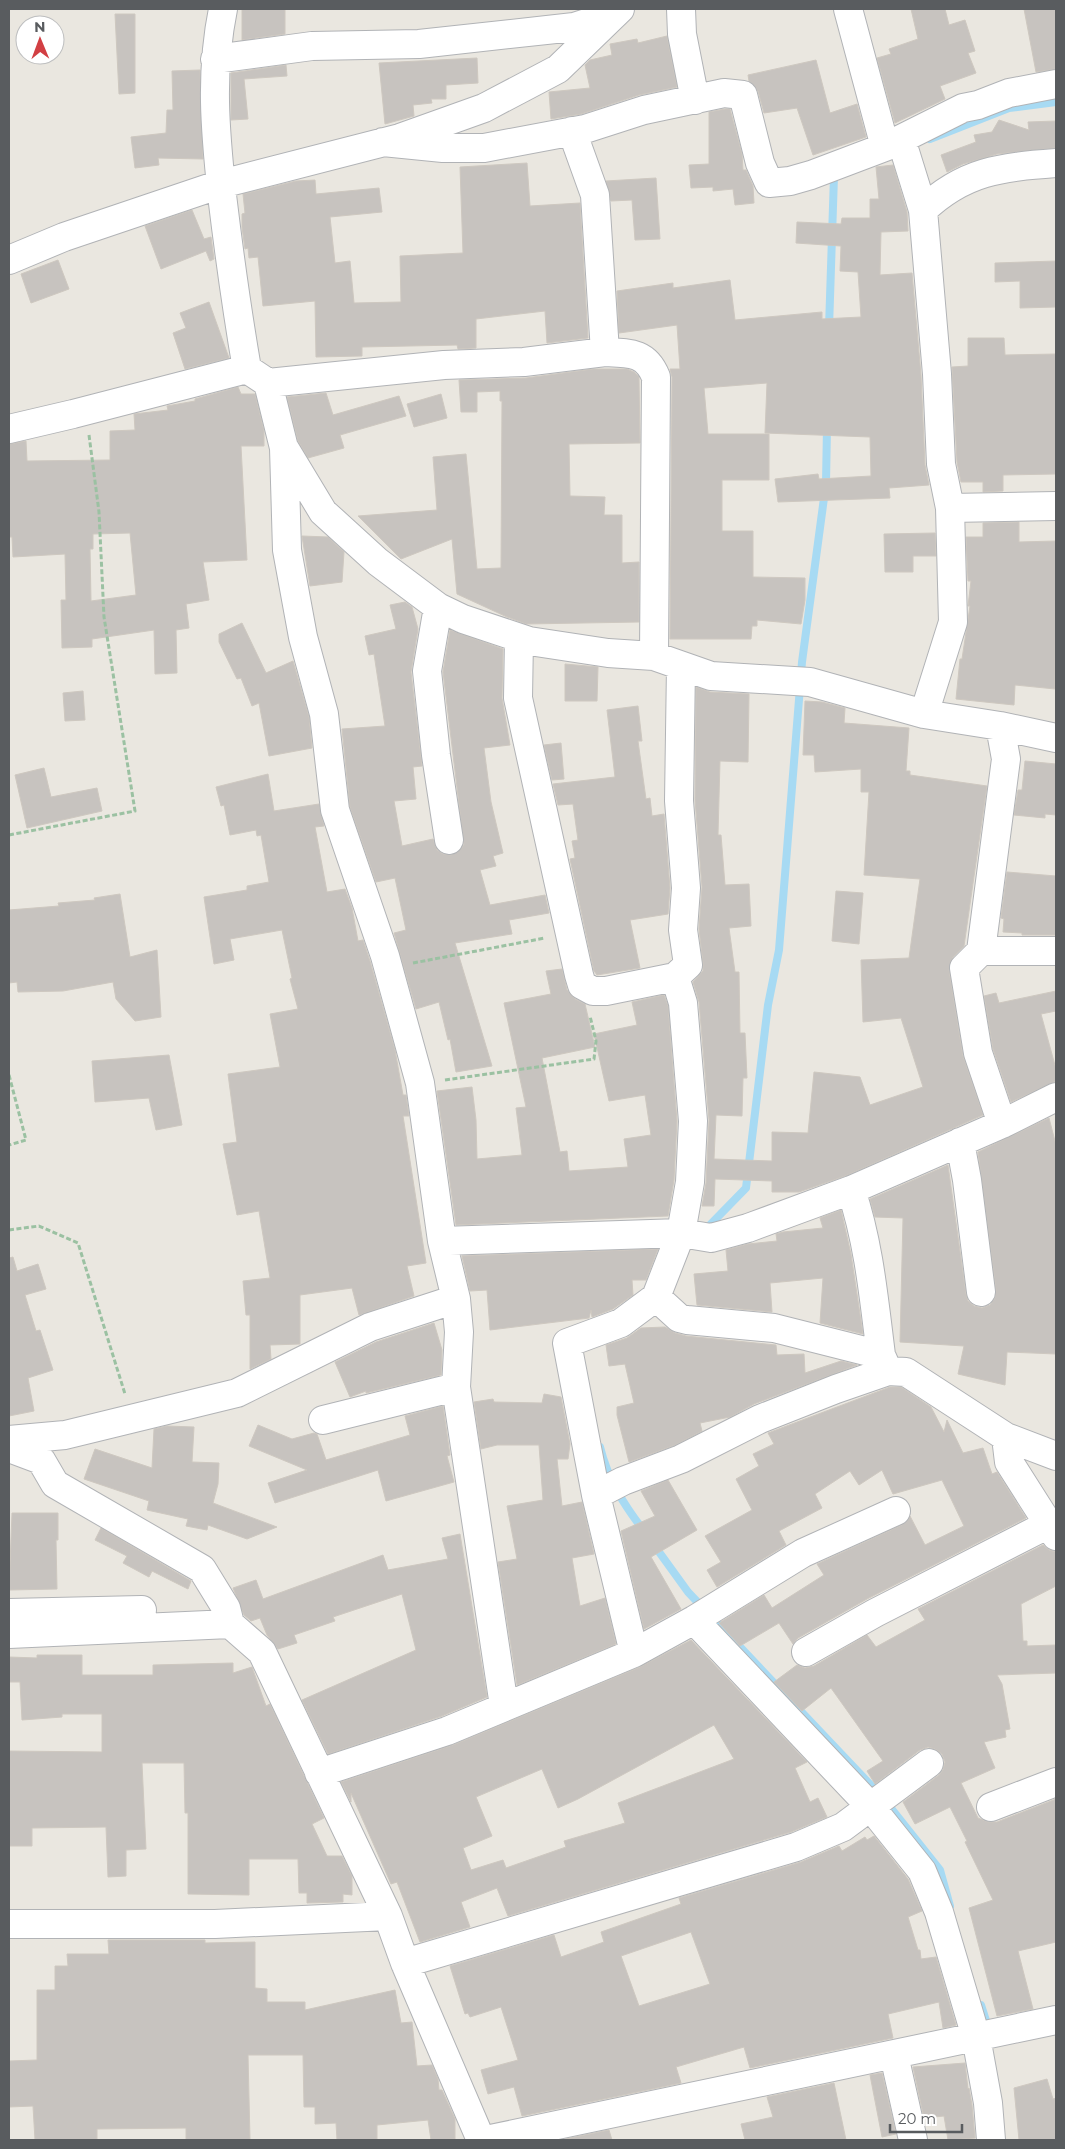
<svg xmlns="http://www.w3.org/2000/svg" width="1065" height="2149" viewBox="0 0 1065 2149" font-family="Montserrat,sans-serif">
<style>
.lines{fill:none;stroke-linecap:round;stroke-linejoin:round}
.stream{stroke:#a7daf3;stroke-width:8}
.building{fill:#c7c3bf;stroke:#cec8c0;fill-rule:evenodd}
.minor-casing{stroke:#b1b3b6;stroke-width:30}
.path{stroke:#9bc1a2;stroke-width:3;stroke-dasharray:5 2.5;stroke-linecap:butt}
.minor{stroke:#fff;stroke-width:28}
</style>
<rect width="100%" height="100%" fill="#eae7e0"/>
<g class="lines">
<path class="stream" d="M930 139 1009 108 1056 102
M829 328 834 176 837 174
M704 1231 746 1188 768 1005 779 950 802 662 826 483 827 427
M600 1447C608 1480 624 1505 644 1531
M654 1545 688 1592 882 1797 940 1870 950 1906
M981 2005 989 2030"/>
</g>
<path class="building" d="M242 9H285V34L242 40Z
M911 9H945L949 25 965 20 975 51 968 53 976 73 940 86 945 99 895 123 877 58 891 54 889 49 918 39Z
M1024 9H1056V69L1036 72Z
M115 14H135V93L119 94Z
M667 36 677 87 639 95 581 114 551 119 549 92 590 88 585 65 590 60 612 55 610 44 637 39 638 43Z
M477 58 478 83 446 85V99H431L432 103 413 105 414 116 385 124 379 63Z
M816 60 830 113 857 104 866 137 813 155 797 108 764 113 758 91 749 81 748 75Z
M286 65 287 76 244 79 248 119 231 120V73Z
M200 70 203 159 158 158 159 165 135 168 131 137 166 133 167 110H173L172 71Z
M725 109H730L742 154 743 170H746L753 186 754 203 735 205 733 189 713 191V187L691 188 689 165 709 164V112Z
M999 120 1029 130 1028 122 1056 121V148L997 154 963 164 947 172 941 155 976 142 974 135 992 132Z
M527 163 530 206 580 203 588 338 547 343 545 311 476 319V348L458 349 457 345 362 347V356L316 357 315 301 263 306 258 257 249 258 248 248 245 249 242 227V214L245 213 243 194 296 181 315 180 316 194 379 188 382 212 330 217 335 263 350 261 354 303 401 302 400 256 463 253 460 167Z
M893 165 907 212 908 231 881 232 880 275 912 273 921 375 925 465 929 485 889 488 890 498 778 502 775 479 818 474 819 479 871 476 870 437 765 433 767 383 704 388 708 434H769V480H722V531H753V577L805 578V600L801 624 757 620V626H752L751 639H670L672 377 670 369H680L677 325 619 333 617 291 673 283V288L730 280 735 320 822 312V319L861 317 858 272 840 271 841 246 796 243 797 222 841 224 842 218H870V199H879L876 167Z
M656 178 660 239 635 240 632 200 611 201 606 181Z
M192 210 204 239 211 237 214 259 210 261 206 251 161 269 145 226Z
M58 260 69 289 31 303 21 274Z
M1056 261V307L1020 308V281L995 282V263Z
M209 302 229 358 185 369 173 333 186 328 180 313Z
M968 338H1004L1005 355 1056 354V474L1003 475V491L983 492V482H961L957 462 952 367 968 366Z
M593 369H627L634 372 639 377 640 443 569 444 570 496 605 497 604 515H622V563L639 562V622L526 624 507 617 457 594 452 539 401 559 358 516 437 510 433 457 466 454 477 569 501 568 502 401H500V391L477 392V412H461L459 380 526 378Z
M238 387 241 394H255L264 431V446H241L247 560 203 562 209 600 186 604 189 628 176 630 177 673 155 674 154 630 92 639V647L62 648 61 600H66L65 554 13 557 12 537H9V444L26 441 27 461 110 460V431L135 430 134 414 168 410 167 406 195 401V399ZM130 533 136 595 91 601 90 549H93V534Z
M326 393 333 415 399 396 406 416 340 435 344 448 308 458 298 441 287 397Z
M441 394 447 418 414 427 407 404Z
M1019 522V542L1056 541 1055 689 1015 685 1014 705 956 699 960 659H962L970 606H968L971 581H968L966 537H983V523Z
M935 533 936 556H913V572H885L884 534Z
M302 536 328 537 344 552 342 582 310 586Z
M405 602 412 607 418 629 411 672 422 766 413 767 416 799 394 801 402 846 433 839 437 850 443 854 451 855 458 852 464 845 443 672 450 630 503 649 502 698 510 745 484 748 491 802 503 853 493 856 496 866 480 870 490 905 545 895 549 913 509 920 512 934 455 943 492 1066 456 1072 450 1039 448 1040 439 1002 416 1009 394 933 406 930 395 878 376 882 350 807 342 729 385 726 374 654 369 655 365 636 396 629 390 605Z
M242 623 266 673 293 661 309 717 312 748 269 756 259 703 252 706 241 678 237 679 219 642V634Z
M565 664 598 667 597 701H565Z
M696 687 710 692 749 694 748 762 720 761 718 835H721L725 885 749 884 751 926 729 928 735 972H739L740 1033H745L747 1078H743L742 1116 716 1115 714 1159 772 1161V1132L808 1133 814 1072 860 1077 870 1105 923 1087 901 1018 863 1022 861 960 909 958 920 879 864 875 869 792H861V769L815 772 814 755H803L805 701 822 702 845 708 844 723 909 728 906 771H910V775L987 786 964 946 953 957 949 970 963 1056 983 1115 845 1176 799 1192H772V1181L715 1179 714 1206H702L706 1183 709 1120 699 1002 693 982 703 971V963L699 929 702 887 695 800Z
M83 691 85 720 65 721 63 693Z
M638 706 642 741H638L646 799 650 798 652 816 664 814 670 888 668 914 630 920 640 968 597 975 594 971 570 859 575 858 572 841 578 840 573 804 558 805 553 784 615 777 607 710Z
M561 743 564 779 552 780 544 745Z
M1025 761 1056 764V815L1045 814V818L1014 815 1018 790H1022Z
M44 768 51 797 97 788 102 811 27 828 15 775Z
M268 774 274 811 319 804 324 826 315 827 327 892 345 889 352 908 358 941 363 940 370 961 395 1050 403 1095H406L409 1116H403L426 1263 407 1266 414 1296 359 1315 352 1288 300 1295V1344L270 1345 271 1359 250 1369V1315H246L243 1281 270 1278 259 1211 237 1215 223 1144 237 1142 228 1074 280 1067 270 1014 298 1009 290 979 292 978 282 930 230 939 234 960 214 964 204 897 247 890V886L269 882 261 835 257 836 256 830 230 835 224 805 221 806 216 787Z
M1007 872 1056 876V935H1022V933L1003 932 1004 919 1001 918Z
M836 891 863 893 859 944 832 941Z
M120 894 130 957 157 950 161 1017 135 1021 116 999 113 982 63 991 18 992 17 982 9 983V910L59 906 58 903 95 900 94 898Z
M562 969 567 990 575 999 585 1004 595 1047 542 1058 560 1152 567 1151 569 1171 628 1167 624 1139 651 1135 645 1095 609 1101 594 1034 637 1025 632 1002 664 995 668 1006 677 1121 674 1180 668 1216 456 1225 437 1091 472 1087 476 1120 477 1159 522 1155 516 1108 526 1107 504 1003 551 994 546 971Z
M1056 991V1011L1041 1014 1056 1069V1081L1011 1102 993 1049 984 996 996 993 999 1003Z
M169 1055 182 1125 156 1130 149 1098 95 1102 92 1061Z
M1049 1118 1056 1145V1354L1007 1352 1005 1385 958 1374 964 1346 900 1342 903 1218 875 1217 870 1199 948 1165 966 1294 968 1301 974 1306 982 1308 990 1305 995 1298 996 1290 978 1152Z
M841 1210 851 1254 863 1334 820 1323 823 1278 770 1283 772 1312 697 1305 694 1274 728 1271 726 1250 748 1244 777 1241 776 1234 783 1232 823 1228 820 1218Z
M658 1249 646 1280H632L633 1295 613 1309 592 1317 591 1310 589 1318 490 1330 487 1290 470 1291 462 1256Z
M13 1257 17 1271 38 1264 46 1289 25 1295 36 1331 40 1330 53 1370 28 1378 34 1411 9 1416V1258Z
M434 1323 442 1350 441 1375 366 1393V1391L350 1397 335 1362 376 1342Z
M665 1327 675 1333 686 1336 776 1345 777 1355 804 1354 805 1373 841 1361 857 1365 754 1404 730 1417 700 1423 702 1431 675 1445 629 1462 617 1415V1407L634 1403 625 1364 609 1366 606 1345 627 1338 641 1328Z
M890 1387H901L931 1407 944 1432 947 1420 963 1453 983 1448 992 1474 997 1472 1026 1518 867 1599 798 1638 793 1644 779 1623 740 1646 719 1623 764 1595 772 1608 824 1575 817 1564 902 1525 910 1516 925 1545 964 1526 942 1480 893 1494 882 1470 859 1485 850 1471 815 1494 822 1508 779 1531 786 1545 717 1587 707 1570 721 1562 705 1536 752 1510 736 1479 759 1466 753 1454 774 1444 768 1433Z
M544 1394 561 1397 570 1444 568 1459H557L562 1506 582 1502 594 1554 572 1558 580 1606 605 1598 616 1644 517 1685 498 1562 517 1559 507 1506 543 1500 539 1445H497L481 1449 474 1402 493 1399 494 1402 542 1403Z
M443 1406 450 1455 447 1456 454 1482 386 1501 378 1470 275 1503 268 1483 307 1470 249 1446 258 1425 292 1439 314 1433 317 1434 326 1460 410 1435 405 1416Z
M167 1426 194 1427 192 1462 219 1463 218 1484 213 1503 277 1527 247 1539 208 1525 207 1530 186 1526 188 1519 147 1510 149 1501 84 1479 95 1449 152 1468 154 1429Z
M668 1480 697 1530 651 1557 681 1609 644 1629 621 1531 655 1516 641 1491Z
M12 1513H58V1540H56L57 1589 9 1590Z
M101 1528 191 1581 188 1589 152 1571 149 1577 123 1563 127 1556 95 1540Z
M460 1534 487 1697 442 1716 328 1754 302 1700 416 1650 402 1594 333 1617 335 1621 294 1635 297 1643 278 1649 267 1635 260 1618 251 1621 244 1615 233 1588 256 1580 263 1599 383 1555 388 1570 448 1559 442 1538Z
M1043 1545 1049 1550 1056 1552V1586L1021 1604 1023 1641H1027V1646L1056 1645V1673L997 1675 1002 1684 1010 1729 1005 1730 1006 1737 984 1742 995 1768 961 1783 978 1818 988 1822H997L1056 1799V1942L1018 1951 1033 2009 997 2016 969 1908 993 1900 965 1842 967 1841 950 1807 915 1824 903 1802 939 1775 943 1770 945 1762 942 1754 935 1749 928 1747 920 1750 875 1784 867 1771 883 1761 831 1688 802 1711 774 1682 797 1665 805 1668 814 1666 867 1635 876 1647 925 1620 918 1609Z
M691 1640 807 1762 795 1768 810 1802 818 1798 827 1817 791 1832 508 1916 497 1888 461 1902 470 1927 420 1942 397 1882 391 1884 351 1793V1802L341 1782 453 1745 640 1667ZM714 1725 734 1759 618 1803 625 1823 564 1841 566 1847 506 1868 503 1860 471 1870 463 1848 492 1836 476 1797 542 1769 558 1808 578 1799Z
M37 1655H82V1675H153V1665L233 1663V1673L252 1667 266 1706 270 1704 324 1818 312 1824 327 1856H342L352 1876V1895L343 1894V1902L307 1903V1893H299L298 1859H249V1895L188 1894V1813H185L184 1763H142L146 1849 126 1850V1876L108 1877 106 1827 32 1828V1846H9V1751L102 1752V1714H62V1717L22 1720 20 1682H9V1657L37 1658Z
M874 1836 908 1879 922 1911 908 1917 918 1950H920L921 1959 936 1957 956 2025 943 2028 939 2002 888 2014 893 2038 750 2068 744 2047 676 2067 681 2083 522 2116 514 2087 488 2094 481 2070 518 2060 501 2007 470 2017 468 2013 465 2014 450 1966 554 1935 561 1957 604 1942 601 1932 681 1904 679 1898 801 1862 839 1846 842 1851 865 1837 867 1840ZM691 1932 710 1984 639 2006 621 1956Z
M108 1940H205V1943L255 1942V1988L267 1989V2002H305V2010L395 1990 401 2023 412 2022 417 2066 432 2065 438 2079 439 2090H442L455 2119V2139L431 2140 428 2120 377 2125V2140H337L336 2123 315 2124V2107H304L303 2055H248L250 2140H186V2128L97 2129V2140H35L33 2106 9 2107V2061L37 2060V1990H55V1966H68L67 1954H109Z
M965 2063 968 2089 969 2088 972 2105 975 2138 948 2140 944 2116 924 2118 913 2067Z
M882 2073 896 2134 882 2137 870 2075Z
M1047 2079 1053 2099 1056 2098V2140H1019L1014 2088Z
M834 2083 846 2140H745L741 2124 773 2117 767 2097Z
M609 2130 612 2140H561Z"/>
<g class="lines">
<defs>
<path id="minor" d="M223 9C210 73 215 130 222 195 229 253 237 311 247 369L268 383 284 448 287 550 303 637 324 714 335 810 385 956 420 1083 442 1241 456 1299 459 1332 456 1387 504 1706
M681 9 682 34 695 100
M848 9 885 147
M215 59 312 46 419 44 574 27 608 16
M901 139 923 210 937 374 941 464 950 508 953 622 924 714
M383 142 443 148H484L585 129 644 110 724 93 743 95 760 163 769 183 790 181 811 175 885 147 963 108 978 105 1009 93 1056 84
M923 210C964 171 1001 167 1056 163
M9 260 64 237 221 184 400 138 484 108 558 69 620 9
M605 352C630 353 646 352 656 377L654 656
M268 383 444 365 524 362 605 352 595 195 572 131
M9 429 73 414 247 369
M285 449 323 512 378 562 438 607 463 619 529 641 608 653 654 656 711 676 810 682 924 714 1000 726 1056 738
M950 508 1056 506
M438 607 427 671 436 755 449 840
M519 639 518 698 579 975 582 985 593 991H606L675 977 688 965 683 930 686 888 679 801 681 666
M1000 726 1006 759 981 951 964 968 978 1053 1002 1124
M981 951H1056
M960 1142 967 1180 981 1292
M851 1190C869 1243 874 1300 881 1355
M442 1241 681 1233 711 1238 748 1228 851 1190 1002 1124 1056 1097
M656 1297 679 1318 687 1320 774 1328 881 1355 888 1371 906 1372 1006 1437 1056 1456
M323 1420 456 1387
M1006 1437 1009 1462 1056 1536
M9 1440 65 1435 237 1393 370 1327 456 1299
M9 1448 41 1460 55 1484 202 1569 226 1608 230 1624 262 1652 388 1916 405 1963 481 2140
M596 1495 623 1481 681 1459 760 1419 836 1389 888 1371
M9 1613 142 1610
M694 1620 870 1806 922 1871 939 1912 976 2037 988 2103 991 2140
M9 1634 230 1624
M806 1652 875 1613 1049 1524
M634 1653 596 1495 567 1343 621 1323 656 1297 681 1233 690 1182 693 1121 683 1003 675 977
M319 1773 447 1731 634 1653 694 1620 803 1553 896 1511
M991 1807 1056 1782
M9 1924H215L388 1916
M405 1963 796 1847 843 1827 929 1763
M894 2055 913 2140
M486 2140 1056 2020"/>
</defs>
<use href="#minor" class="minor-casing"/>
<path class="path" d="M9 835 135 811 104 617 99 512 89 435
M413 963 545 938
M9 1075 26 1140 9 1145
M445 1080 594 1059 596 1041 590 1016
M9 1230 39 1226 78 1243 125 1394"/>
<use href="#minor" class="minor"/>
</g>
<rect width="1065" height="2149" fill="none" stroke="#595c5f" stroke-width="20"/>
<g transform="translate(40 40) rotate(359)"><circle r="24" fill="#ffffff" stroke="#bdbebf"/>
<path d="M0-4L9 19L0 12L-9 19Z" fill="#d23f43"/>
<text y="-8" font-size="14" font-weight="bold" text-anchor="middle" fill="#595c5f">N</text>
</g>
<path d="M890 2124v8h72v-8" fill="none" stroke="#595c5f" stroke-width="2.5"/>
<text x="898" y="2124" font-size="15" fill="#595c5f" stroke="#ffffff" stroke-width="4" paint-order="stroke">20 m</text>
</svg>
